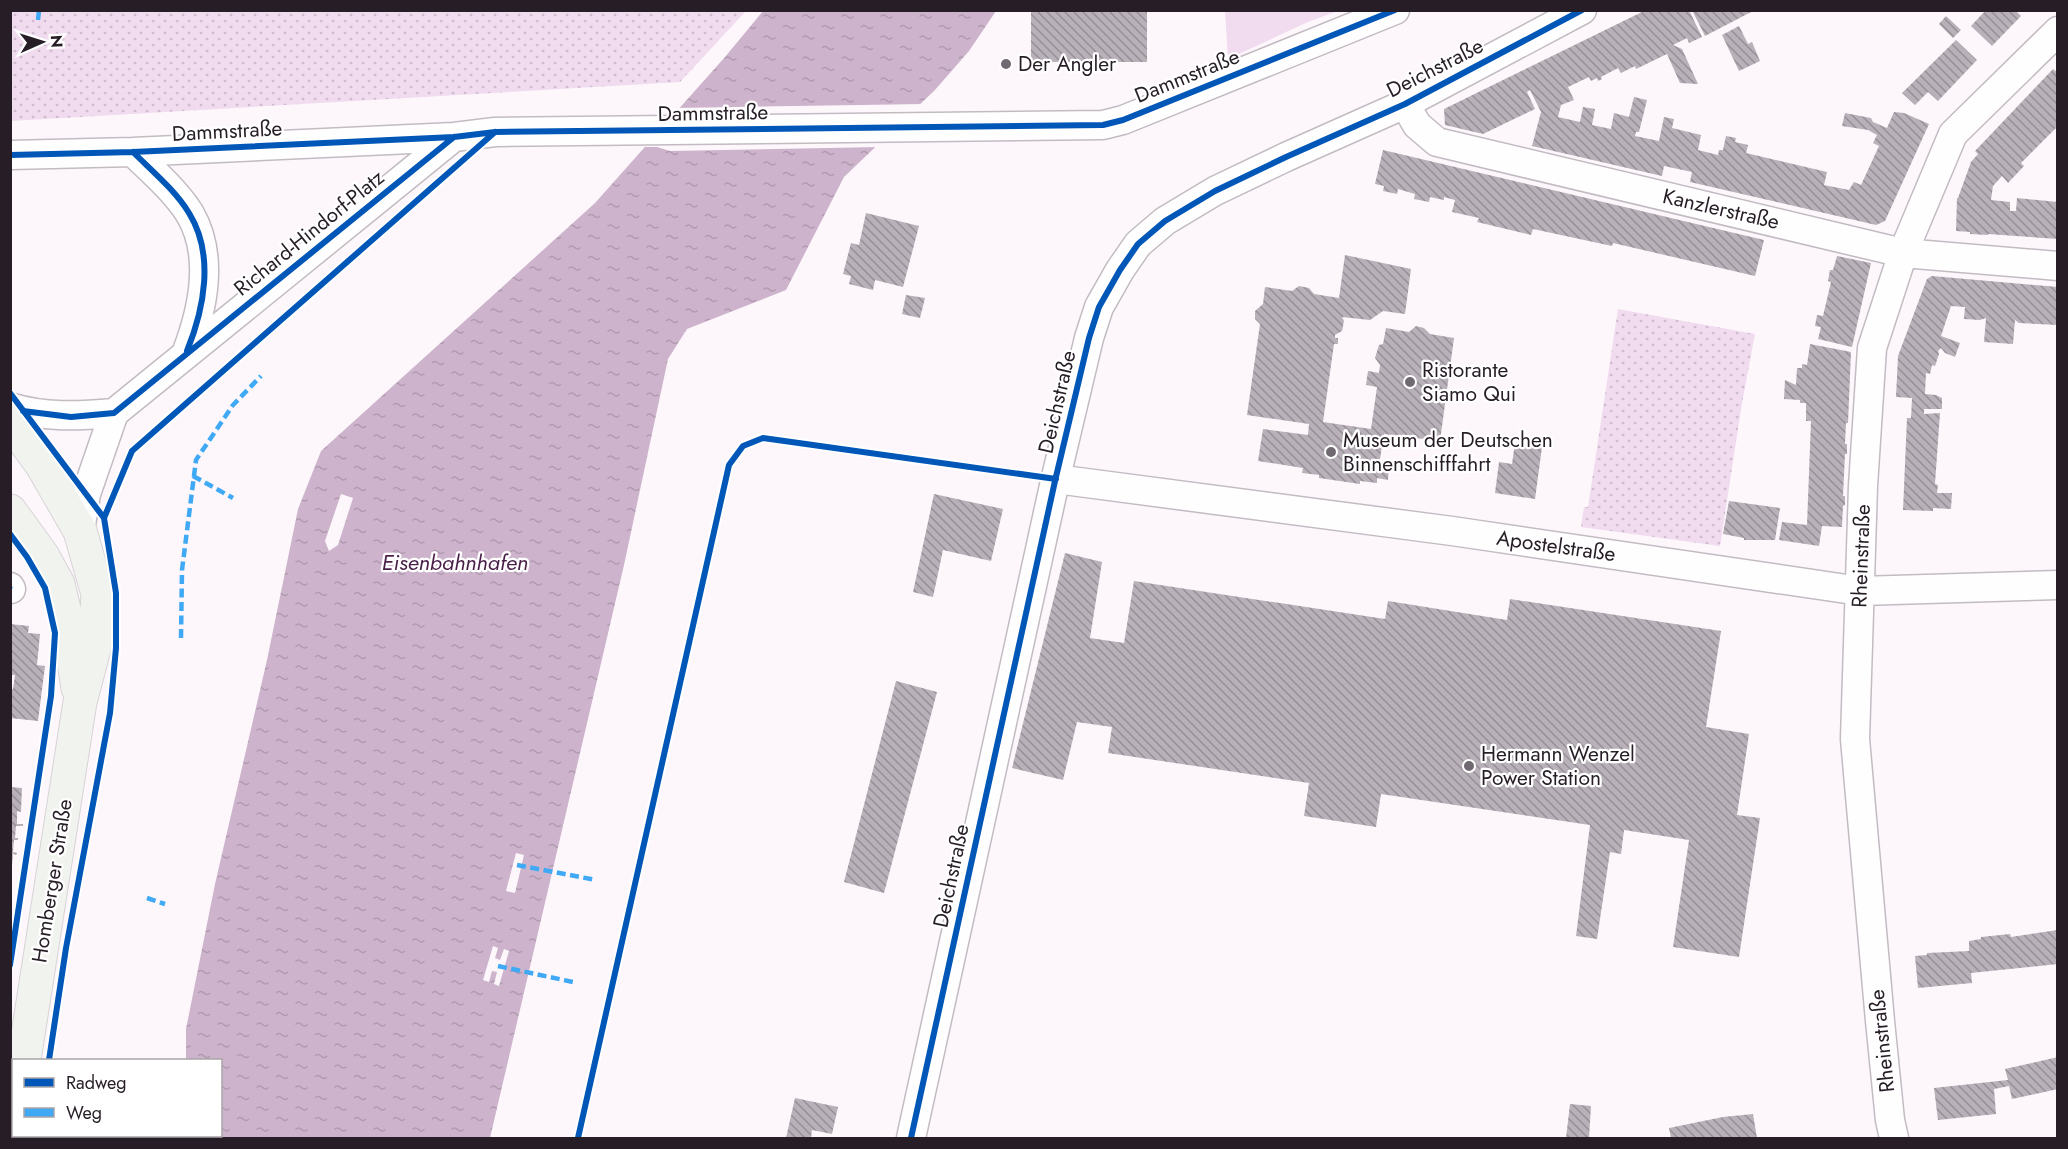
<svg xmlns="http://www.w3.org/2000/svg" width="2068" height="1149" viewBox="0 0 2068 1149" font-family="Jost,sans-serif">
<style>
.grass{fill:#f1dbef}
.park{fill:url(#park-dots)}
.water{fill:url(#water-ripples)}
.pier{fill:#fdf7fc}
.building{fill:url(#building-back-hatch)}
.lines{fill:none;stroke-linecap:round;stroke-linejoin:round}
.minor-casing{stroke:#c3bbc2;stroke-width:31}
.major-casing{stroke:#d7d3d7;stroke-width:35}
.minor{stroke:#fffeff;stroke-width:28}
.major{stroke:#f1f3ee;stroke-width:33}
.quiet{stroke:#3fa9f5;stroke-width:4.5;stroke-dasharray:9 4.5;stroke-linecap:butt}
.cycleway-casing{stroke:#fff;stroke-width:10}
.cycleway{stroke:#0057b8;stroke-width:6}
.poi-dot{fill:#716971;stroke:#fff;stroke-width:2}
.labels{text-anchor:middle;stroke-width:4.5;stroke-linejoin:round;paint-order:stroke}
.poi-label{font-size:21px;fill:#261d26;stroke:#fff;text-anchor:start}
.street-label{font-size:21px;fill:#261d26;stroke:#fff}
.water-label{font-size:22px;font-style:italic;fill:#491f49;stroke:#fff}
</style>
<defs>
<pattern id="park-dots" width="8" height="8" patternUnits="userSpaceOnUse" patternTransform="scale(1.5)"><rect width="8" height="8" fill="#f1dbef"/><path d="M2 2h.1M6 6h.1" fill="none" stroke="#cebccd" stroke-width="1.8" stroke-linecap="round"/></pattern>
<pattern id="water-ripples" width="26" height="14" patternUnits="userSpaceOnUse" patternTransform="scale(1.5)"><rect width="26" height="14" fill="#cdb4cc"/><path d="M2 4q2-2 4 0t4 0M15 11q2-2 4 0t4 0" fill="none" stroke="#b09aaf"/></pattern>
<pattern id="building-back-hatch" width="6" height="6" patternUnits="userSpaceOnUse" patternTransform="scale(1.5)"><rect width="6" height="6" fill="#b9b1b9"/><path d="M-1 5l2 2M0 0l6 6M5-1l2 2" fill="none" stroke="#968f96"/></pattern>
</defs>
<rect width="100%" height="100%" fill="#fdf7fc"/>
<path class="grass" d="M1225 11V10L1338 11 1308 22 1228 59Z"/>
<path class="park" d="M11 10H746V11L680 82 11 121Z
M1618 309 1755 334 1742 403 1720 546 1581 527 1584 507H1588Z"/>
<path class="water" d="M763 11H996L969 51 935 90 844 177 786 290 687 329 668 359 624 565 490 1138H194L193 1136H220V1060H186V1029L215 884 267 660 298 509 321 451 595 203 725 57Z"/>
<path class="pier" d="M925 104 880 147 670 151 657 147H641L676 108Z
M341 494 353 498 338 545 329 551 325 541Z
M516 853 524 855 515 893 506 891Z
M493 946 498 948 495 958 500 960 504 949 509 951 499 986 494 984 497 972 492 971 489 982 483 980Z"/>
<path class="building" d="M1646 10H1689L1702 37 1689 43 1687 38 1673 45 1682 49 1698 84 1680 83 1667 54 1636 69 1635 66 1621 73 1618 68 1601 77 1602 79 1598 81 1597 78 1591 81 1589 77 1568 87 1574 100 1561 105 1558 117 1580 122 1583 107 1595 109 1592 125 1611 129 1614 113 1629 117 1634 97 1647 100 1639 132H1636L1635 136 1659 141 1664 117 1674 119 1672 128 1701 135 1698 150 1718 155 1719 150H1723L1726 136 1736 138 1735 142 1748 145 1746 153 1827 172 1824 185 1849 190 1854 182 1861 185 1879 146 1873 143 1877 135 1868 130 1842 126 1845 113 1871 118 1873 122 1887 128 1894 112 1904 113 1929 124 1885 221 1876 225 1690 182 1692 172 1664 166 1662 176 1532 146 1541 112 1530 90 1527 92 1535 109 1483 134 1445 125 1444 109Z
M1692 10H1755L1705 36Z
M2015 10 2021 16 1992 46 1971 26 1986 10Z
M1031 12H1147V62H1031Z
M1946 16 1961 30 1953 38 1939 24Z
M1739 26 1748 44 1752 42 1760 61 1739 71 1722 35Z
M1956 40 1977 60 1938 101 1928 92 1915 105 1902 93Z
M2053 69 2058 73V126L2021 163 2024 166 2008 183 2002 176 1993 186 1991 200 2010 202V211H2016L2017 198 2058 202V239L1988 234V235L1970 234V232L1956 231 1957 198H1958L1971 162 1978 154 1975 151Z
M1383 150 1764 240 1755 276 1613 243 1612 246 1533 229 1531 235 1477 222 1479 218 1452 212 1455 200 1444 197V200L1430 197 1429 202 1414 199 1415 194 1398 189 1397 194 1383 191 1384 186 1375 184Z
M866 213 919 226 903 287 875 280 873 290 849 284 851 276 843 274 851 243 859 245Z
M1345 255 1411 269 1405 314 1383 311 1370 320 1342 317 1344 321 1342 331 1335 335V338H1338V344H1334L1323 422 1371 429 1377 387 1366 385 1368 371 1379 373 1380 365 1375 358 1379 345 1383 344 1386 328 1409 332 1416 326 1424 328 1430 334 1454 338 1440 441 1384 434 1379 465 1389 467 1388 480 1377 478V483L1360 481V484L1319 478V475L1302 473 1303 468 1258 461 1263 429 1308 435 1309 424 1247 415 1260 324 1255 319V311L1263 304 1265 287 1292 291 1299 286 1309 288 1314 294 1339 298Z
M1837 256 1871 263 1852 347 1818 339 1821 327 1815 326 1817 315 1823 316 1831 282 1828 281 1830 270H1833Z
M1932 276 2058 287V325L2019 323 2015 320 2013 344 1984 342 1986 318 1980 320 1964 319 1965 307 1951 306 1941 336 1960 343 1955 357 1945 353 1941 348 1938 351 1939 354 1935 366 1932 365 1930 374 1926 373 1925 394 1936 395 1942 398V409H1924V414L1940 413 1935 484 1938 485 1937 493H1952L1951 509 1933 508V511L1903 510 1907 418H1911L1912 398 1896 397 1898 356 1927 279Z
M906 295 925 298 920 318 902 314Z
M1810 344 1851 352 1848 423H1846L1845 444H1847V454H1845L1843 496H1845V505L1843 506 1842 527 1822 526 1819 546 1779 540 1782 522 1807 525 1811 421H1806V403H1800V400L1784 399 1785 380 1796 385 1797 368H1802V364L1807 365Z
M1515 443 1542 447 1535 499 1495 493 1499 462 1512 464Z
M934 494 1003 509 991 561 943 550 933 597 913 592Z
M1729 501 1780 508 1775 540H1744V538L1723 534Z
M1065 553 1102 562 1090 638 1124 643 1134 581 1385 619 1388 601 1507 620 1510 599 1721 631 1706 727 1749 734 1737 815 1760 818 1739 957 1673 947 1689 840 1624 830 1621 854 1610 852 1597 939 1576 936 1590 825 1381 794 1376 827 1304 816 1309 783 1108 753 1112 727 1077 722 1063 780 1012 768Z
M10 624 29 626 28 633 40 634 37 665 45 666 38 721 10 718V689H13L15 675H10Z
M896 681 937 692 884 893 844 882Z
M10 787 22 788 21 812 17 811V824H23V826H16L15 838H18V840H14L13 852 17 853 16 855 13 854 12 866H10Z
M2058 930V964L1971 973 1972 983 1918 988 1915 956 1927 955V953L1969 951V941L1981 939V937L2010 934 2011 937Z
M2058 1057V1089L2012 1099 2009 1086 1994 1089 1996 1114 1938 1120 1934 1088 2008 1080 2005 1069Z
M795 1098 838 1107 832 1134 812 1130 811 1138H786Z
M1570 1104 1591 1106 1589 1138H1566Z
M1753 1114 1757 1138H1671L1669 1128 1723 1117Z"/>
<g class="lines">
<defs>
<path id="minor" d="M1405 104 1417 125 1437 142 1903 253 2058 266
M133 152C152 171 176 191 190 214 215 257 203 310 186 354
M10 155 133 152 454 137 495 132 1103 125 1123 120 1395 10
M10 407C45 418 79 416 114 413
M1056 479 1452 531 1860 591 2058 585
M80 531 86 494 114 413 454 137
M10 587 11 589
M911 1138 1055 481 1089 338 1099 307 1120 270 1138 244 1165 221 1215 191 1286 157 1405 104 1582 10
M1894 1138 1890 1120 1880 1021 1855 739 1863 486 1872 348 1903 253 1953 134 2058 31"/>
<path id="major" d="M10 421 42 465 80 531 98 594 95 645 80 702 24 1060
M10 511 42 555 58 584 69 630 78 688
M12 1138 14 1127"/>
</defs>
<use href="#minor" class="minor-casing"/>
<use href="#major" class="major-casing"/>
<use href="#minor" class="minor"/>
<use href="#major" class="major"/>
<path class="quiet" d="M38 20 39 10
M193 476 233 498
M10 587 11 589
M181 638 182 570 196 460 233 405 261 376
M517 865 596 880
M147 898 165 904
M498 966 573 982
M61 1136 62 1138
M38 1138V1136"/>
<defs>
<path id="cycleway" d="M133 152C152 171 175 190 189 213 215 255 204 309 187 351
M10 155 133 152 454 137 495 132 1103 125 1123 120 1395 10
M10 393 104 518
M23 411 71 417 114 413 454 137
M10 534 27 557 45 588 55 633 51 696 10 965
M49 1060 66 948 110 713 116 648V593L104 518 132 451 495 132
M578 1138 729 465 743 446 763 438 1056 479
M911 1138 1055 481 1089 338 1099 307 1120 270 1138 244 1165 221 1215 191 1286 157 1405 104 1582 10"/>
</defs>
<use href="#cycleway" class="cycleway-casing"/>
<use href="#cycleway" class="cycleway"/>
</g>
<g class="poi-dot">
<circle cx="1006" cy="64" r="6"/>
<circle cx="1410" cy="382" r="6"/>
<circle cx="1331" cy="452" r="6"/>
<circle cx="1469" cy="766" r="6"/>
</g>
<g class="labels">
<g class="poi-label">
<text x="1018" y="71">Der Angler</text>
<text x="1422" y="377">Ristorante<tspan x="1422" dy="24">Siamo Qui</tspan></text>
<text x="1343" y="447">Museum der Deutschen<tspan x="1343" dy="24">Binnenschifffahrt</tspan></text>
<text x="1481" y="761">Hermann Wenzel<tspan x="1481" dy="24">Power Station</tspan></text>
</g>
<g class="street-label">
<text transform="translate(1435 68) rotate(-27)" y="7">Deichstraße</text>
<text transform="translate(1187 76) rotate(-22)" y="7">Dammstraße</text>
<text transform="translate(713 113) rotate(-1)" y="7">Dammstraße</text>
<text transform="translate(227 131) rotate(-3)" y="7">Dammstraße</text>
<text transform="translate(1721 209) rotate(13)" y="7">Kanzlerstraße</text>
<text transform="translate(309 233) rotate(-39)" y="7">Richard-Hindorf-Platz</text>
<text transform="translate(1057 402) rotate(-77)" y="7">Deichstraße</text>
<text transform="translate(1556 546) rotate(8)" y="7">Apostelstraße</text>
<text transform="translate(1861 556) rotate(-88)" y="7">Rheinstraße</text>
<text transform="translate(951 876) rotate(-78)" y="7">Deichstraße</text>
<text transform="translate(52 881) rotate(-81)" y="7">Homberger Straße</text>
<text transform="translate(1882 1041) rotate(-96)" y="7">Rheinstraße</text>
</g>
<g class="water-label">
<text x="455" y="570">Eisenbahnhafen</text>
</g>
</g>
<rect width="2068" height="1149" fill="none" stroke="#261d26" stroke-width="24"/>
<rect x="12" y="1059" width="210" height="78" fill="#ffffff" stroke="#a8a5a8" stroke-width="1.5"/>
<rect x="24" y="1078" width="30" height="9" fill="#0057b8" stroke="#a8a5a8" stroke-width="1.5"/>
<text x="66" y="1089" font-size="18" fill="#261d26">Radweg</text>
<rect x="24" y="1108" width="30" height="9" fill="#3fa9f5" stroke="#a8a5a8" stroke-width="1.5"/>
<text x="66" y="1119" font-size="18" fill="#261d26">Weg</text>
<g transform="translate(42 42) rotate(87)" stroke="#ffffff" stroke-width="4.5" paint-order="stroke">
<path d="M0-4.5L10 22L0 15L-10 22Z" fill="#261d26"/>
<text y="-9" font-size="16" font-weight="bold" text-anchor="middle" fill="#261d26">N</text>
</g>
</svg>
